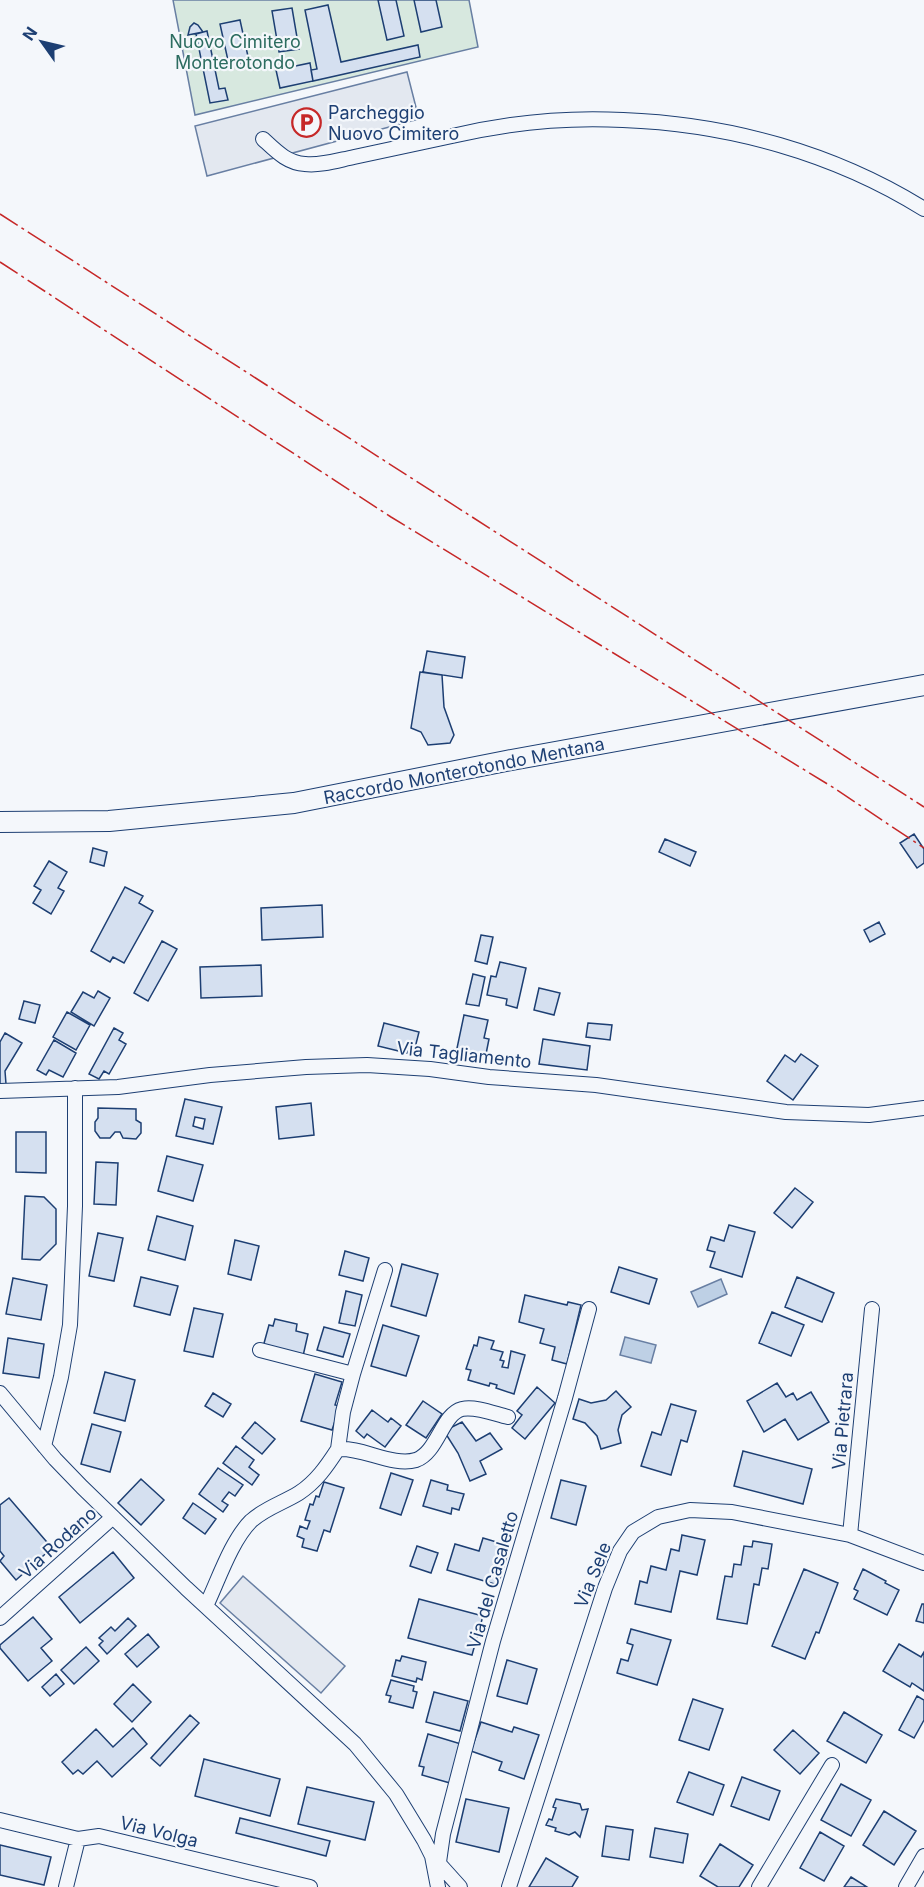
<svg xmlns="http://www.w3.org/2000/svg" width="924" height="1887" viewBox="0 0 924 1887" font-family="Inter,sans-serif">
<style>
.green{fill:#d7e8df;stroke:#687fa3;stroke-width:1.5}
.parking{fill:#e3e8f0;stroke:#687fa3;stroke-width:1.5}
.water{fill:#bed0e5;stroke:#687fa3;stroke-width:1.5}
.building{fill:#d5e0f0;stroke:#1d3f73;stroke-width:1.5;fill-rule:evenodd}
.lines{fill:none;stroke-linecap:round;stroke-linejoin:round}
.minor-casing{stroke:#1d3f73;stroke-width:16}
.secondary-casing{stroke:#1d3f73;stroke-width:22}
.minor{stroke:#f4f7fb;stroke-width:14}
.secondary{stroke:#f4f7fb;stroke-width:20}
.power{stroke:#c62828;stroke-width:1.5;stroke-dasharray:21 4.5 3 4.5;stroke-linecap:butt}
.labels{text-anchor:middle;stroke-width:4.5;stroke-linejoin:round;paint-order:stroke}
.park-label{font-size:18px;fill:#2c6c60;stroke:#f4f7fb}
.poi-label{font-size:18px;fill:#1d3f73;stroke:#f4f7fb;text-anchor:start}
.street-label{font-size:18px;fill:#1d3f73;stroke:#f4f7fb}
</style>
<rect width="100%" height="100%" fill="#f4f7fb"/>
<path class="green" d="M173 0H469L478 47 195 115Z"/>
<path class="parking" d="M407 72 419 119 207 176 195 126Z
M243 1576 345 1666 321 1693 220 1603Z"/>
<path class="water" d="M721 1279 727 1294 698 1307 691 1292Z
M625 1337 656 1345 651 1363 620 1355Z"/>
<path class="building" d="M378 0H396L404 36 387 40Z
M414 0H436L442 27 421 32Z
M328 5 341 62 418 45 420 57 313 81 311 70 317 69 305 10Z
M292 8 299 49 279 52 272 11Z
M240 20 249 61 229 65 220 24Z
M194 23 198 25 203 32 188 35 190 27Z
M207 31 219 89 225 88 228 100 210 103 196 34Z
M310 63 313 81 280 88 276 70Z
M427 651 465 657 462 678 423 672Z
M420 672 442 675 444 707 454 735 450 743 428 745 421 732 411 728Z
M914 834 924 849V863L917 868 900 843Z
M665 839 696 852 690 866 659 852Z
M93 848 107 852 104 866 90 862Z
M49 861 67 872 58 888 64 891 51 914 33 903 41 890 34 886Z
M125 887 143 896 139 903 153 911 124 963 113 957 110 962 91 951Z
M322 905 323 937 262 940 261 908Z
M879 922 885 934 870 942 864 930Z
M481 935 493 937 487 964 475 961Z
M162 941 177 949 148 1001 134 993Z
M500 962 526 968 517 1008 506 1005 507 999 487 995 491 976 496 977Z
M261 965 262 996 201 998 200 967Z
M473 974 485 977 479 1006 466 1004Z
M539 988 560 993 554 1015 534 1010Z
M98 991 110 998 94 1026 71 1012 83 992 94 998Z
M24 1001 40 1005 35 1023 19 1019Z
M67 1012 90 1025 76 1050 53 1037Z
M464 1015 488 1020 484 1038 489 1039 485 1059 456 1053Z
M384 1023 419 1032 415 1048 409 1047 407 1053 378 1046Z
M588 1023 612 1025 610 1040 586 1037Z
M114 1028 123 1033 119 1040 126 1044 109 1074 104 1071 99 1079 89 1074Z
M5 1033 22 1043 5 1071 6 1084H0V1042Z
M543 1039 590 1046 587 1070 539 1064Z
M54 1040 76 1053 63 1077 49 1070 46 1075 37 1070Z
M801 1054 818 1066 793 1100 767 1081 785 1055 795 1062Z
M185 1099 222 1107 213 1144 176 1136ZM195 1117 205 1119 203 1129 193 1126Z
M311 1103 314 1135 279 1139 276 1107Z
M98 1108 136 1109V1120L141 1123V1133L136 1139 123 1138 120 1132H115L110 1138H100L95 1131V1122L98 1118Z
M16 1132H46V1173L16 1172Z
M167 1156 203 1165 193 1201 158 1191Z
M96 1162 118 1163 116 1205 94 1204Z
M795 1188 813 1202 792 1228 774 1213Z
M25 1196 44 1197 56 1209V1244L40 1260 22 1259Z
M157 1216 193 1226 185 1260 148 1250Z
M729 1225 755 1232 742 1277 710 1267 715 1252 707 1250 711 1237 724 1241Z
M98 1233 123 1238 114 1281 89 1276Z
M235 1240 259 1246 251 1280 228 1274Z
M345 1251 369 1258 363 1281 339 1275Z
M402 1264 438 1274 426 1316 391 1306Z
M619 1267 657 1279 649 1304 611 1292Z
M141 1277 178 1286 170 1315 134 1306Z
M797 1277 834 1293 822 1322 785 1307Z
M13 1278 47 1285 41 1320 6 1314Z
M346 1291 362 1295 355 1326 339 1323Z
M525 1295 567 1305 568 1302 581 1305 567 1364 552 1360 555 1347 540 1343 544 1329 519 1322Z
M194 1308 223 1314 213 1357 184 1351Z
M772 1312 804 1325 791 1356 759 1343Z
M275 1319 297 1324 296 1331 308 1334 303 1356 263 1347 269 1325 273 1326Z
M383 1325 419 1336 406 1376 371 1366Z
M324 1327 350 1334 343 1357 317 1350Z
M479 1337 494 1341 491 1349 503 1352 500 1360 504 1361 502 1367 508 1368 511 1351 525 1355 514 1394 496 1388 497 1385 490 1383 489 1386 468 1380 471 1370 466 1369 474 1345 477 1346Z
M8 1338 44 1344 39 1378 3 1373Z
M105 1372 135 1380 125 1421 94 1413Z
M315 1374 342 1382 335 1405 340 1406 332 1430 301 1421Z
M777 1383 786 1397 793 1393 797 1400 811 1392 829 1422 798 1440 785 1419 764 1432 747 1401Z
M537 1387 555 1403 525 1439 512 1428 522 1415 517 1411Z
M616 1391 631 1407 622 1415 618 1430 621 1443 601 1449 597 1436 585 1423 573 1419 579 1399 591 1403 606 1400Z
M213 1393 231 1404 223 1417 205 1406Z
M423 1401 442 1414 426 1438 406 1425Z
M671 1404 696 1411 687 1442 681 1440 671 1475 641 1466 652 1432 661 1435Z
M372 1410 388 1422 391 1418 401 1426 385 1447 367 1434 364 1438 356 1431Z
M255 1422 275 1439 262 1454 242 1438Z
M462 1422 476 1441 490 1433 502 1449 480 1461 486 1474 470 1481 458 1453 444 1431Z
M92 1424 121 1432 110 1472 81 1464Z
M236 1446 254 1460 249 1467 259 1475 252 1485 223 1463Z
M743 1451 812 1469 803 1504 734 1486Z
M218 1468 243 1485 235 1496 229 1492 222 1501 228 1505 223 1512 199 1494Z
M391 1473 413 1480 401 1515 380 1508Z
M141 1479 164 1500 141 1525 118 1503Z
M431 1480 448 1485 447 1490 464 1494 459 1510 452 1508 451 1514 423 1506Z
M561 1480 586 1486 576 1525 551 1518Z
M324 1482 344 1488 330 1532 324 1530 317 1551 302 1547 304 1539 297 1536 300 1526 307 1529 310 1521 305 1520 310 1504 313 1505 316 1496 319 1497Z
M9 1498 52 1548 16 1580 0 1561 4 1556 0 1551V1505Z
M193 1503 216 1519 205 1534 183 1518Z
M682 1535 705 1540 697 1575 680 1571 671 1612 635 1604 640 1581 647 1583 651 1566 666 1570 671 1549 679 1551Z
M483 1538 510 1546 498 1585 447 1570 455 1544 479 1551Z
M753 1541 772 1544 768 1569 762 1568 759 1585 754 1584 747 1624 717 1619 725 1576 732 1577 734 1564 741 1565 744 1546 752 1547Z
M417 1546 438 1553 431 1573 410 1566Z
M113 1552 134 1578 80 1623 59 1597Z
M804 1569 838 1583 819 1633 816 1632 805 1659 772 1646Z
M863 1569 886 1581 885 1583 899 1590 887 1615 854 1599 858 1591 854 1589Z
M419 1599 483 1616 472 1655 408 1638Z
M922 1604H924V1623L916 1621Z
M33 1617 52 1639 41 1648 52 1661 28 1681 0 1648V1645Z
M128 1618 136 1626 107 1654 99 1645 103 1641 99 1638 111 1627 115 1631Z
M631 1629 671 1640 657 1685 617 1673 621 1659 628 1661 633 1645 627 1643Z
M148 1634 159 1647 137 1667 125 1654Z
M899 1644 921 1657 924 1652V1691L912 1683 910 1687 883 1671Z
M86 1647 99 1661 74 1684 61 1670Z
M402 1656 426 1662 422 1680 417 1678 416 1682 392 1676 396 1660 400 1661Z
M507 1660 537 1669 527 1704 497 1696Z
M56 1674 64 1684 50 1696 42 1687Z
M391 1680 414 1686 413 1691 417 1692 413 1708 389 1702 391 1696 386 1695Z
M133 1684 151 1702 132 1722 114 1704Z
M434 1692 468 1701 460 1731 426 1722Z
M917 1696 924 1700V1720L914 1738 899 1730Z
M693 1699 723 1709 709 1750 679 1740Z
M844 1712 882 1735 866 1763 827 1741Z
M190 1715 199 1723 160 1766 151 1758Z
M481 1722 512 1732 514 1727 539 1735 524 1779 499 1770 502 1762 471 1751Z
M133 1728 147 1744 112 1777 97 1761 83 1774 78 1770 73 1774 62 1762 96 1729 113 1747Z
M793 1730 819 1753 800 1774 774 1750Z
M428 1734 461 1744 450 1783 422 1775 424 1767 419 1766Z
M204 1759 280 1779 270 1816 195 1796Z
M689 1772 724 1785 713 1815 677 1802Z
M742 1777 780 1791 769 1820 731 1806Z
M841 1784 871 1800 851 1836 821 1820Z
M307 1787 374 1802 365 1840 298 1824Z
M466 1799 509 1808 499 1852 456 1842Z
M556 1799 580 1804 582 1810 588 1809 580 1837 575 1832 569 1835 555 1831 556 1828 546 1825 549 1819 552 1820 556 1808 553 1807Z
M884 1811 916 1831 894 1865 863 1845Z
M240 1818 330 1841 326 1856 236 1833Z
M606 1826 633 1830 629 1860 602 1856Z
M655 1828 688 1834 683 1863 650 1857Z
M820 1832 844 1846 824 1881 800 1868Z
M720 1844 753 1865 739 1887H718L700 1876Z
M0 1845 51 1857 44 1885 0 1875Z
M546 1858 578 1877 572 1887H529Z
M851 1877 867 1887H844Z"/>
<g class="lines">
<defs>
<path id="minor" d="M263 139C276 151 287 163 305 164 320 166 339 160 354 157 387 150 419 143 452 136 507 123 566 117 623 120 729 124 834 153 924 209
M0 1091 118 1087 210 1075 306 1067 367 1065 430 1069 489 1077 596 1085 786 1112 869 1115 924 1108
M260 1350 353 1374 343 1412 338 1449
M353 1374 385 1270
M0 1393 55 1459 82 1487 186 1588 355 1744 396 1794 424 1840 432 1856 438 1887
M44 1446 61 1377 70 1325 75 1206V1088
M850 1535 872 1309
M206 1606C218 1581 231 1541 251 1521 265 1508 283 1503 299 1493 316 1482 327 1466 338 1449 362 1447 393 1467 416 1460 438 1452 442 1414 462 1409 476 1406 495 1414 508 1417
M0 1618 113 1517
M0 1820 78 1839 99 1836 310 1887
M433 1857 460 1887
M439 1862 443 1834 493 1641 565 1398 589 1309
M66 1887 78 1839
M509 1887 605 1588 620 1551 633 1532 658 1517 690 1510 732 1512 850 1535 924 1563
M759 1887 832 1765
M906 1887 924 1856"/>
<path id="secondary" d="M0 822 109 821 294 803 506 761 924 685"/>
</defs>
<use href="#minor" class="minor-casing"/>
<use href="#secondary" class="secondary-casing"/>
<use href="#minor" class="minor"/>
<use href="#secondary" class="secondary"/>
<path class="power" d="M0 214 924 807
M0 262 391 517 834 788 924 848"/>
</g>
<defs>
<symbol id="parking-ring" viewBox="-11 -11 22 22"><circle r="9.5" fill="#f4f7fb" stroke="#c62828" stroke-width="1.5"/><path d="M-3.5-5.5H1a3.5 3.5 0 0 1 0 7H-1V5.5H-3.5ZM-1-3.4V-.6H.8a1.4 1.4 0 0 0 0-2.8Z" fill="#c62828"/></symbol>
</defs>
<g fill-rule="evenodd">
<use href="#parking-ring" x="290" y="106" width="33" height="33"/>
</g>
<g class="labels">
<g class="park-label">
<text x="235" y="48">Nuovo Cimitero<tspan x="235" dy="21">Monterotondo</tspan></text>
</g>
<g class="poi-label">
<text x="328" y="119">Parcheggio<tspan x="328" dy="21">Nuovo Cimitero</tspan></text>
</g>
<g class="street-label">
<text transform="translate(464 771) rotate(-11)" y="6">Raccordo Monterotondo Mentana</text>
<text transform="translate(464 1055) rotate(6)" y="6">Via Tagliamento</text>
<text transform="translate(843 1421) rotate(-85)" y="6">Via Pietrara</text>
<text transform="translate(58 1543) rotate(-42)" y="6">Via Rodano</text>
<text transform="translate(593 1575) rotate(-68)" y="6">Via Sele</text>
<text transform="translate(493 1580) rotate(-74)" y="6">Via del Casaletto</text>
<text transform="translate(159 1832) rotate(14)" y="6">Via Volga</text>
</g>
</g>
<g transform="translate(42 42) rotate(304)" stroke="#f4f7fb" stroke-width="4.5" paint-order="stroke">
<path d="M0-4.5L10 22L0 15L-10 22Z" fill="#1d3f73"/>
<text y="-9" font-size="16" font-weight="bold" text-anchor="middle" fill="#1d3f73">N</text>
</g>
</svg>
